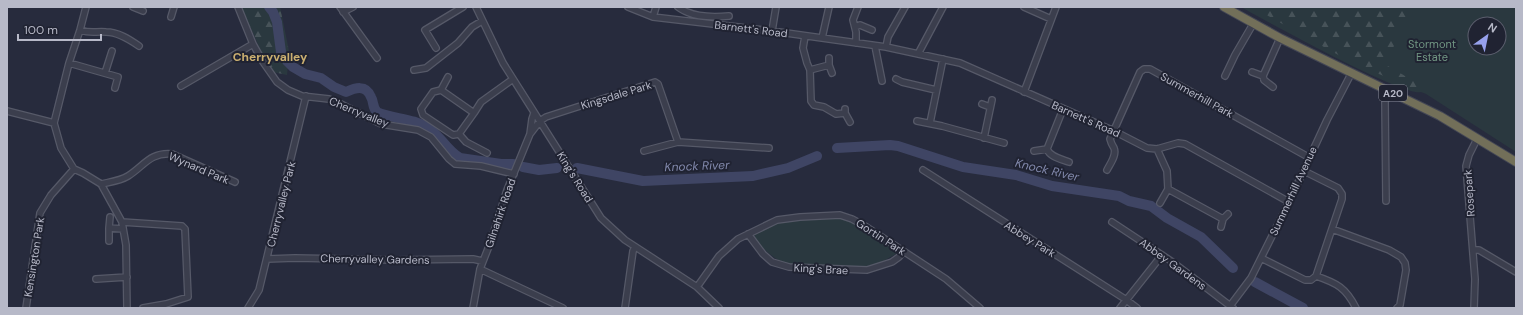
<svg xmlns="http://www.w3.org/2000/svg" width="1523" height="315" viewBox="0 0 1523 315" font-family="'DM Sans',sans-serif">
<style>
.green{fill:#2a383f;fill-rule:evenodd}
.forest{fill:url(#forest-firs)}
.lines{fill:none;stroke-linecap:round;stroke-linejoin:round}
.river{stroke:#3f4564;stroke-width:10}
.minor-casing{stroke:#565968;stroke-width:8}
.highway-casing{stroke:#434655;stroke-width:10}
.minor{stroke:#3b3e4d;stroke-width:5.5}
.highway{stroke:#726f59;stroke-width:8}
.labels{text-anchor:middle;stroke-width:4;stroke-linejoin:round;paint-order:stroke}
.shield{fill:#202332;stroke:#8a8c9b;stroke-width:1}
.shield-label{font-size:10px;font-weight:bold;fill:#b7b9c8}
.street-label{font-size:11px;fill:#b7b9c8;stroke:#202332}
.park-label{font-size:11px;fill:#719683;stroke:#202332}
.neighbourhood-label{font-size:12px;font-weight:bold;fill:#caaf70;stroke:#202332}
.water-label{font-size:12px;font-style:italic;fill:#8289ac;stroke:#202332}
</style>
<defs>
<pattern id="forest-firs" width="22" height="20" patternUnits="userSpaceOnUse"><rect width="22" height="20" fill="#2a383f"/><path d="M5 1l3.5 6h-7zM16 11l3.5 6h-7z" fill="#475359"/></pattern>
</defs>
<rect width="100%" height="100%" fill="#272b3d"/>
<path class="green" d="M1241 7H1516V152L1426 94 1421 92C1405 98 1264 20 1241 7ZM1475 24H1499V48H1475Z
M836 217 854 223 899 252C889 258 880 264 868 266 857 269 796 267 785 263 773 259 764 249 755 240V233L771 225 780 222Z"/>
<path class="forest" d="M241 7H280L289 51 287 75 273 72 262 53Z
M1252 7H1410L1386 65 1426 88 1421 92 1351 62Z"/>
<g class="lines">
<path class="river" d="M269 7 273 12 277 22 281 52 287 61 293 67 305 74 321 78 334 87 346 92C355 88 366 84 371 97 374 102 372 107 377 112 393 119 413 118 428 128 441 136 447 151 460 158L501 164H513
M837 148 890 145 898 146 963 167 1016 175 1052 186 1119 196 1129 201 1151 206 1167 218 1201 237 1233 268
M523 167 539 170 557 168
M577 168 643 181 753 176 788 168 817 156
M1255 282 1303 308"/>
<defs>
<path id="minor" d="M86 7 80 30 69 63 54 123 61 148 74 169 83 173 101 184 122 222 126 245 127 308
M133 7 143 11
M238 7 253 44 263 62 277 82 288 90 302 96 329 99 339 103 381 124 418 130 431 137 449 159 455 164 481 166 514 174
M340 7 377 58
M476 7 503 63 601 218 625 240 697 287 719 308
M628 7 653 17 772 31 886 47 960 63 1114 131 1147 148 1157 149 1178 143 1185 144 1289 202
M678 7C681 9 684 11 687 12 698 17 717 17 729 16
M1024 7 1051 19
M343 12 353 7
M171 17 174 7
M653 17 656 7
M855 27 860 25 872 30
M80 30C92 34 95 31 106 32 118 32 129 39 139 46
M772 31 776 7
M805 36 803 48 807 63 810 70 811 101 814 105 824 107 836 114 845 113
M822 38 829 7
M856 43V32L853 20 858 7
M875 46 882 81
M886 47 888 37 905 7
M436 48 425 30 463 7
M918 54 943 7
M829 58V65L832 73
M69 63 118 77 115 88
M414 70 426 68 458 43 472 27 482 21
M810 70 829 65
M1252 72 1263 76
M105 73 112 51
M1225 76 1235 55 1253 24
M896 79 902 82 936 90
M181 86 253 44
M1273 87 1264 80 1263 76 1280 38
M441 90 448 77
M1024 92 1056 7
M982 104 990 107
M845 109V113L850 122
M1063 109 1047 149C1050 157 1061 159 1069 162
M7 111 54 123
M474 113 459 134 453 135 423 115 421 109 433 92 441 90 474 113 481 102 513 79
M917 121 942 126 1004 143
M930 123 943 59
M459 134 466 142 487 153
M530 134 532 119 534 113
M984 138 992 100
M1157 149 1167 171 1168 189 1160 203
M644 151 678 142 769 148
M1034 151 1047 149
M923 170 1125 299 1137 308
M1107 170C1110 164 1117 155 1114 148 1112 145 1111 143 1110 139L1140 72 1144 69H1150L1310 158
M101 184C110 182 120 181 128 176 144 166 150 152 172 154L235 182
M1168 189 1223 219
M1386 201 1385 102 1389 91
M122 222 182 226 185 229 188 297 166 304 143 308
M1112 222 1171 261 1233 308
M1221 227 1223 219 1228 214
M109 228 110 217
M1332 229 1389 250 1401 257 1405 263 1406 270 1400 305 1397 308
M748 234 763 254 772 262 789 267 867 270 892 262 899 257 903 252
M109 241V228L123 229
M1474 250H1479L1516 272
M1261 258 1305 280H1311L1316 276 1342 199V194L1338 188 1304 171
M267 259 295 258 395 260 473 259 482 261
M480 269 563 308
M1316 276C1337 283 1346 288 1356 308
M96 279 127 277
M697 287 719 256 738 239 777 220 800 217 840 215 852 219 865 226 946 279 980 308
M1230 306 1251 278 1289 202 1327 120 1351 74
M26 308 40 213 51 195 74 169
M248 308 259 290 306 96
M473 308 480 269 491 241 507 190 530 134 540 121 546 117 655 82 658 84 678 142
M625 308 633 251 635 247
M1120 308 1162 255
M1474 308 1475 279 1466 166 1469 155 1477 139"/>
<path id="highway" d="M1224 7 1280 38 1440 116 1516 162"/>
</defs>
<use href="#minor" class="minor-casing"/>
<use href="#highway" class="highway-casing"/>
<use href="#minor" class="minor"/>
<use href="#highway" class="highway"/>
</g>
<g class="labels">
<rect class="shield" x="1379" y="85" width="28" height="16" rx="3"/>
<g class="shield-label">
<text x="1393" y="97">A20</text>
</g>
<g class="street-label">
<text transform="translate(751 29) rotate(7)" y="4">Barnett's Road</text>
<text transform="translate(616 95) rotate(-17)" y="4">Kingsdale Park</text>
<text transform="translate(1197 95) rotate(29)" y="4">Summerhill Park</text>
<text transform="translate(359 112) rotate(22)" y="4">Cherryvalley</text>
<text transform="translate(1086 119) rotate(24)" y="4">Barnett's Road</text>
<text transform="translate(199 168) rotate(23)" y="4">Wynard Park</text>
<text transform="translate(575 177) rotate(58)" y="4">King's Road</text>
<text transform="translate(1293 191) rotate(-65)" y="4">Summerhill Avenue</text>
<text transform="translate(1469 193) rotate(-94)" y="4">Rosepark</text>
<text transform="translate(281 204) rotate(-76)" y="4">Cherryvalley Park</text>
<text transform="translate(500 213) rotate(-71)" y="4">Gilnahirk Road</text>
<text transform="translate(881 237) rotate(33)" y="4">Gortin Park</text>
<text transform="translate(1030 239) rotate(32)" y="4">Abbey Park</text>
<text transform="translate(34 257) rotate(-81)" y="4">Kensington Park</text>
<text transform="translate(375 259) rotate(1)" y="4">Cherryvalley Gardens</text>
<text transform="translate(1173 264) rotate(36)" y="4">Abbey Gardens</text>
<text transform="translate(821 269) rotate(3)" y="4">King's Brae</text>
</g>
<g class="park-label">
<text x="1432" y="48">Stormont<tspan x="1432" dy="13">Estate</tspan></text>
</g>
<g class="neighbourhood-label">
<text x="270" y="61">Cherryvalley</text>
</g>
<g class="water-label">
<text transform="translate(697 166) rotate(-2)" y="4">Knock River</text>
<text transform="translate(1047 170) rotate(13)" y="4">Knock River</text>
</g>
</g>
<rect width="1523" height="315" fill="none" stroke="#b7b9c8" stroke-width="16"/>
<g transform="translate(1487 36) rotate(33)"><circle r="19" fill="#202332" stroke="#5c5f6e"/>
<path d="M0-3L7 15L0 10L-7 15Z" fill="#97a1ed"/>
<text y="-6" font-size="11" font-weight="bold" text-anchor="middle" fill="#b7b9c8">N</text>
</g>
<path d="M18 34v6h83v-6" fill="none" stroke="#b7b9c8" stroke-width="2"/>
<text x="24" y="34" font-size="12" fill="#b7b9c8" stroke="#202332" stroke-width="3" paint-order="stroke">100 m</text>
</svg>
